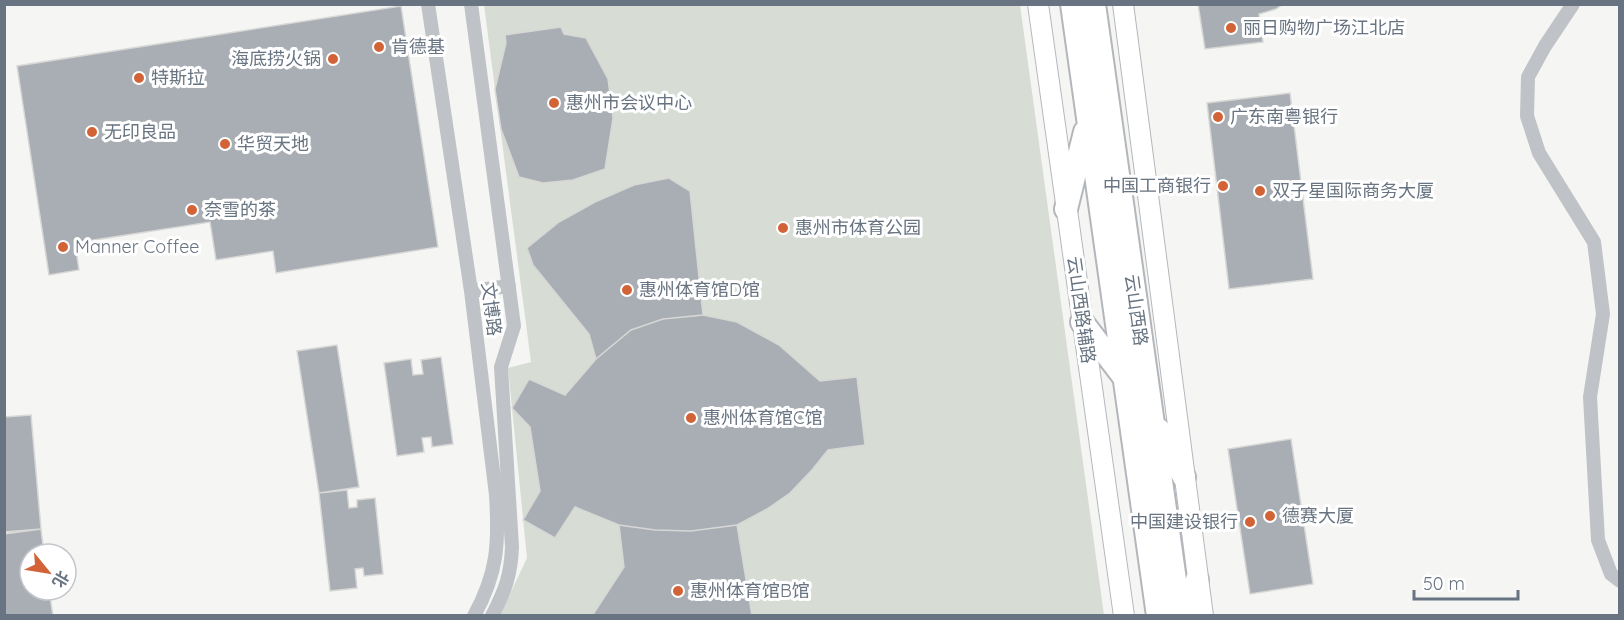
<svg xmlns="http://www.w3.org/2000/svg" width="1624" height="620" viewBox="0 0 1624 620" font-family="Quicksand,'Noto Sans SC',sans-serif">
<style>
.green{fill:#d7dcd4}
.building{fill:#a8aeb4;stroke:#d7d7d5;stroke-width:1.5}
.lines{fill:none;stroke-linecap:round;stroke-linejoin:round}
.secondary-casing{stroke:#b4b8bc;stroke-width:22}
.primary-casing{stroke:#b3b6ba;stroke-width:26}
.minor{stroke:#bfc2c6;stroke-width:14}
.secondary{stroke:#fff;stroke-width:20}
.primary{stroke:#fff;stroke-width:22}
.poi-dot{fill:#d26337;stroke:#fff;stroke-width:2}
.labels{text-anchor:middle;stroke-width:6;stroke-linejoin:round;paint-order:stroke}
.poi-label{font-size:18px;fill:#687481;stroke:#fff;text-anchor:start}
.street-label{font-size:18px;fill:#687481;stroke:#fff}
</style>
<rect width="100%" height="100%" fill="#f5f6f3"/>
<path class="green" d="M484 5H1020L1104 615H500L527 558 508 368 531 362Z"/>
<path class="building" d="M1198 4H1283L1276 9 1259 14 1263 42 1205 49Z
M401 6 438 247 276 273 273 251 216 260 210 222 75 243 79 270 49 275 17 66Z
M561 27 564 34 586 38 608 79 613 118 605 169 573 180 543 183 519 177 501 129 495 89 506 43 505 35Z
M1290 93 1313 279 1229 289 1207 103Z
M669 178 690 191 703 315 663 319 631 330 596 359 589 334 533 265 527 248 559 222 595 202 634 185Z
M703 315 737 322 779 345 820 381 857 377 865 445 828 450 812 470 790 493 767 509 737 525 691 531 655 530 619 525 575 507 555 538 523 520 540 491 530 427 512 408 529 379 565 395 596 359 631 330 663 319Z
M337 345 359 487 319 493 297 351Z
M441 357 453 444 432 447 431 437 422 438 424 452 397 456 384 363 411 359 413 375 423 374 421 360Z
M31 415 41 529 4 532V417Z
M1291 439 1313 584 1250 594 1228 449Z
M347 490 349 508 357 507V500L375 498 383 574 364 576 363 568 355 569 357 588 330 591 319 493Z
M619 525 655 530 691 531 737 525 752 616H592L624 567Z
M41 529 44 554H30V590H49L53 616H4V534Z"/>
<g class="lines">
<defs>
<path id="secondary" d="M1038 4 1124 616
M1123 4 1203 616"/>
<path id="primary" d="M1072 4 1158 616
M1094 4 1180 616
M1066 209 1085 132
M1082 322 1124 377
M1159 430 1184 477
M1189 616 1197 580"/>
</defs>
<use href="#secondary" class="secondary-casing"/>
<use href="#primary" class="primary-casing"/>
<path class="minor" d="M428 4 471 291 496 495C499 543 498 572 474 616
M471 4 514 326 501 367 512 547C511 575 505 591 492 616
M1573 4 1545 46 1528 77 1527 116 1539 153 1594 242 1603 314 1590 397 1598 540 1611 574 1620 581
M471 291 509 286"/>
<use href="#secondary" class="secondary"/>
<use href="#primary" class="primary"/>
</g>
<g class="poi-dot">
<circle cx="1231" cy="28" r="6"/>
<circle cx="379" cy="47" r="6"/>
<circle cx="333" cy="59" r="6"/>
<circle cx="139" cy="78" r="6"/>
<circle cx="554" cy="103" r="6"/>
<circle cx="1218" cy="117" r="6"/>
<circle cx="92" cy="132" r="6"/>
<circle cx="225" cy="144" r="6"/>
<circle cx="1223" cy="186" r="6"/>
<circle cx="1260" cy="191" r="6"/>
<circle cx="192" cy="210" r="6"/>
<circle cx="783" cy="228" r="6"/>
<circle cx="63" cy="247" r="6"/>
<circle cx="627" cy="290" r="6"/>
<circle cx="691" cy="418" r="6"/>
<circle cx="1270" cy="516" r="6"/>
<circle cx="1250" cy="522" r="6"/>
<circle cx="678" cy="591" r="6"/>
</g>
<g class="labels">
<g class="poi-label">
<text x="1243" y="34">丽日购物广场江北店</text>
<text x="391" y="53">肯德基</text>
<text x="321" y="65" text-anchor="end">海底捞火锅</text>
<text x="151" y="84">特斯拉</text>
<text x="566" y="109">惠州市会议中心</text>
<text x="1230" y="123">广东南粤银行</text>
<text x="104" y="138">无印良品</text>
<text x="237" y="150">华贸天地</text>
<text x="1211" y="192" text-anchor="end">中国工商银行</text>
<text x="1272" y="197">双子星国际商务大厦</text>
<text x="204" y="216">奈雪的茶</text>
<text x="795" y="234">惠州市体育公园</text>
<text x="75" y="253">Manner Coffee</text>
<text x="639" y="296">惠州体育馆D馆</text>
<text x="703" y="424">惠州体育馆C馆</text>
<text x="1282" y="522">德赛大厦</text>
<text x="1238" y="528" text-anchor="end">中国建设银行</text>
<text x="690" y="597">惠州体育馆B馆</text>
</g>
<g class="street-label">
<text transform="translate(491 309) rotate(83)" y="6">文博路</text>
<text transform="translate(1081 310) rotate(82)" y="6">云山西路辅路</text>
<text transform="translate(1136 310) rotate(82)" y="6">云山西路</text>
</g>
</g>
<rect width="1624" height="620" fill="none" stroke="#687481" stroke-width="12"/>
<g transform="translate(48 572) rotate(120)"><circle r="28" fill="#ffffff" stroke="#c3c7cd" stroke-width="1.5"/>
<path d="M0-4.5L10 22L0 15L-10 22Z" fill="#d26337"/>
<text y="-9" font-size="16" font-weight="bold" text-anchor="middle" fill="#687481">北</text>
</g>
<path d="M1414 590v9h104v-9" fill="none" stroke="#687481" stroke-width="3"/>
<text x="1423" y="590" font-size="18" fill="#687481" stroke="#ffffff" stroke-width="4.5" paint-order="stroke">50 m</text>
</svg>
